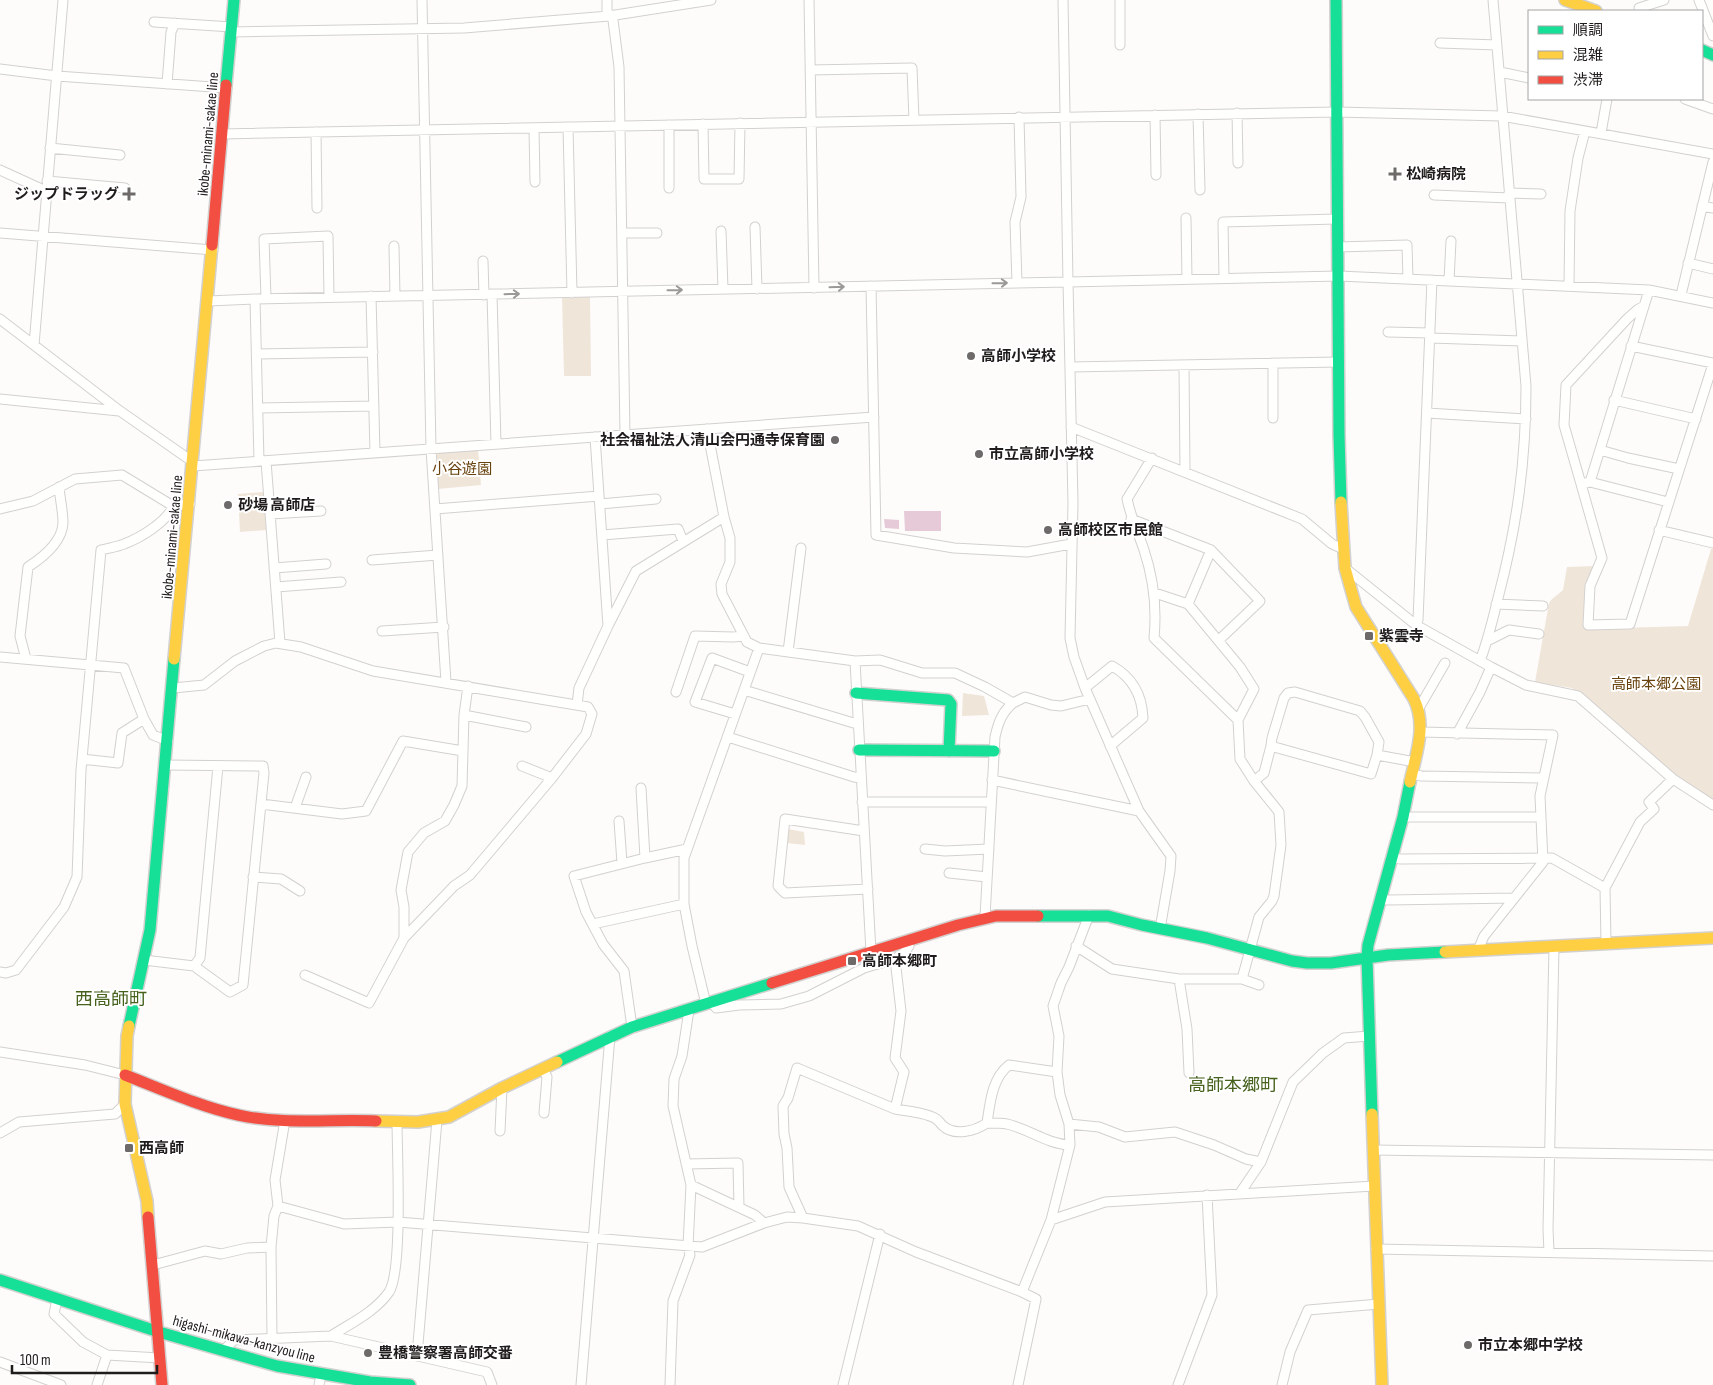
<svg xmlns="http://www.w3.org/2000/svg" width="1713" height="1385" viewBox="0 0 1713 1385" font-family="'Sofia Sans Condensed','Noto Sans JP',sans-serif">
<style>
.green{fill:#f0e5d9}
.water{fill:#e7cad8}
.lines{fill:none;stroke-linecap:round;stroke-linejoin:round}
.street-casing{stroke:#d3d1d0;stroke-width:11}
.fast-casing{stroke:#d3d1d0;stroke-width:14}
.slow-casing{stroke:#d3d1d0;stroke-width:14}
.jam-casing{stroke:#d3d1d0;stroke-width:14}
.street{stroke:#fffffe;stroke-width:9}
.fast{stroke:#16e098;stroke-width:11}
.slow{stroke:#ffcf43;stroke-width:11}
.jam{stroke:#f24e42;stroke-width:11}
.oneway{stroke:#9a9998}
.poi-dot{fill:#6d6a69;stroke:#fff;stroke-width:2}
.labels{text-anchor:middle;stroke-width:4;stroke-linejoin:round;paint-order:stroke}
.street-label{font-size:15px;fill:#1f1c1b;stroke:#fff}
.poi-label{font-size:15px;font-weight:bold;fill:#1f1c1b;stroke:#fff;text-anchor:start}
.park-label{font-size:15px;fill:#6a420e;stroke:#fff}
.quarter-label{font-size:18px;fill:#47621d;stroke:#fff}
</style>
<rect width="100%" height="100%" fill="#fdfcfb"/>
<path class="green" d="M590 296 591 376H564L562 297Z
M478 450 481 485 438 489 435 454 437 452Z
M264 492 267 530 240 532 238 494Z
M1711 549H1713V801L1676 778 1572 688 1535 682 1549 603 1551 600 1563 590 1567 567 1595 566 1587 585 1584 629 1688 626Z
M963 693 984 696 989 715 962 716Z
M788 829 804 832 805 845 787 843Z"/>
<path class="water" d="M904 511H941V531H905Z
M884 519 899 520V529L885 528Z"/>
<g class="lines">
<defs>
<path id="street" d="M422 0 431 449 446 682
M607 0V11L613 20 619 67 625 435
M809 0 814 288
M1063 0 1068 282 1339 276 1649 290 1713 303
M1699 0 1713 36
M1639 8 1664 0
M154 22 232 27
M231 32 464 28 609 16 711 0
M1440 43 1497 45
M1120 45V0
M0 69 57 76 227 88
M810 70 912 68 914 120
M1500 72 1529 78
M167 84 171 32 175 23
M1685 99 1713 109
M1237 113 1238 163
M1198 114 1200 190
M1155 115 1156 175
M703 124 704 179H739L740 123
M669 125V188
M568 127 572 293
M534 128 535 182
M316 132 317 208
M1601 133 1607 99
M222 134 1337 112 1502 116 1713 154
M50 148 120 155
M0 170 46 191
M47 181 125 188
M1509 193 1541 194
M1434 195 1510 198
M1702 206 1713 208
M1186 218 1187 279
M755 227 757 289
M721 231 723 289
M0 233 213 250
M622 233H657
M394 246 395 296
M1338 247 1407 245 1408 279
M483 261 484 295
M1688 263 1713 269
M1224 277 1223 222 1337 219
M1449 281 1451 241
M1017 283 1015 222 1021 197 1019 117
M871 286 876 535 954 548 1027 552 1071 544
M1569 286 1570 211 1578 158 1585 131
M1649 290 1590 482 1581 484 1602 558 1590 586 1588 625 1630 624 1713 364
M492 294 496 444
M1681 295 1713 162
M371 296 375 453
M266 298 264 239 328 236 329 297
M255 299 259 461
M208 301 255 299 1068 282 1073 503 1070 638 1074 657 1085 688 1139 811 1171 856 1170 871 1160 929
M0 319 120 411 193 462
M1388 332 1430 333
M1430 338 1522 341
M34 345 63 0
M1631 346 1713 363
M257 354 373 352
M1273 363V418
M1184 365 1185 472
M1070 367 1339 362
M0 399 119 411
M1614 400 1696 419
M258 408 374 406
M1427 413 1526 419
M1071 427 1302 519 1332 544 1343 549
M707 429 724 517 730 538V562L721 584 722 594 747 642 759 648 855 661 871 952
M1600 450 1628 458 1679 469
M266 461 280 643
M193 466 874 417
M1590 482 1668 502
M1581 484 1564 425 1566 385 1627 319 1637 310 1644 306
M600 504 656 499
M0 509 33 501 75 479 122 475 173 506 190 504
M435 509 599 496
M270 514 321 511
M1131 519 1211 550 1260 601 1219 640
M1659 530 1713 543
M602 535 678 529 683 541
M372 560 438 555
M274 568 326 564
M1345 568 1416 625 1491 667 1526 685 1578 696 1673 779 1713 805
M276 587 341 582
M1155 593 1188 604 1240 667 1254 689 1238 720
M1188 604 1211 550
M1496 604 1543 606
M1416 625 1418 620 1432 280
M608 626 636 571 724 517
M382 631 444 627
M1487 641 1509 630 1539 634
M788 652 801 548
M0 657 124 668 144 719 153 735 168 741
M26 659 20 636 28 567C42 558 62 542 63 523 63 511 60 499 59 487
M855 661 880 660 922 673H955L985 687 1013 703C1002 712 998 723 995 737L985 917
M1480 661C1488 640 1493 619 1498 598 1517 526 1526 461 1526 386L1493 0
M173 688 204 685 235 661 264 646 276 643 301 647 373 671 588 707 592 714 586 734 552 778 470 875 454 886 404 938
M1085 688 1112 666C1132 677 1142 695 1143 718L1110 746
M744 690 857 724
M676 692 695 636 733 637 744 636
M1013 703 1025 697 1051 705 1061 706 1090 699
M577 705 579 688 608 626 595 437
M1419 708 1445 663
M735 714 695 702 712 658 750 672
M464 715 526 727
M1421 732 1553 735 1540 796 1543 862 1484 936 1478 950
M1457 734 1480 692 1491 667
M728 737 854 777 861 778
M1377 755 1379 742 1365 717 1360 711 1295 692 1288 693 1284 698 1272 738 1271 746 1371 774 1377 755 1415 762
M82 759 118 763 122 733 144 719
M522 766 552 778
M1412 774 1421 776 1543 778
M992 780 1139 811
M1254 781 1264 773 1271 746
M641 788 645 858
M862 802H991
M261 804 342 814 366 811 403 741 463 751
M295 808 306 777
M1403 817H1541
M619 821 622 863
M864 831 785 819 778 886 785 893 868 889
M925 849 945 851 989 849
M1391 857 1400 859 1552 858 1605 888 1606 944
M949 873 987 877
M253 877 281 879 300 891
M1605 888 1640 822 1654 809 1649 802 1673 779
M1380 899 1388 900 1514 898
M593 924 684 904
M1076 946 1112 969 1179 979H1242L1259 917 1272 901 1274 896 1281 845 1279 812 1254 781 1240 759 1238 720 1154 638C1157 607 1154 580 1144 550 1138 532 1131 518 1127 499L1152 458
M144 960 194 966 230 992 243 985 264 773 263 766 166 765
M194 966 200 958 218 766
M0 972 6 973 16 970 64 907 77 877 81 770 101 550C108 548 117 547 124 544 140 538 167 522 173 506
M305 975 369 1003 404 938V907L401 890 408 852 424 833 445 821 454 805 462 786 464 715 468 686
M1179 979 1187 1029 1189 1073
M1242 979 1259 985
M712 1002 716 1008 739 1005 781 1004 809 996 864 968 895 959 905 952 909 946 907 940
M706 1004 692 946 684 904V858L759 648
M632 1027 624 971 603 944 586 912 574 876 645 858 687 849
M0 1052 85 1065 125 1075
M543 1068 547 1077 544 1113
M895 1109C906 1111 919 1112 930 1116 936 1118 938 1120 942 1125 954 1137 975 1131 987 1123 990 1103 992 1078 1009 1065L1057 1072
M987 1123C993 1123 1001 1123 1007 1124 1029 1129 1047 1144 1070 1145
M1069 1124 1099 1127 1125 1137 1175 1132 1214 1145 1246 1159 1261 1162
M500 1131 502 1088
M0 1133 19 1122 115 1114 125 1104
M1373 1150 1713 1155
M686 1164 738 1163 739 1207
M691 1185 755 1215 764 1223
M1240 1193 1261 1162 1293 1082 1323 1053 1344 1038 1369 1036
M278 1206 344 1224 398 1222 702 1247 764 1223 787 1217 803 1218 858 1226 916 1252 1022 1292
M803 1218 789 1187 787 1148 784 1134 783 1106 788 1098 797 1068 895 1109 904 1072 895 1058 901 1011 895 959
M1051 1220 1105 1202 1374 1186
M1376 1249 1713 1256
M1549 1252 1548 1229 1554 947
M153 1265 205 1251 221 1254 247 1248 271 1247
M57 1299 54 1314 83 1342 107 1355 160 1358
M331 1336C351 1323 375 1312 389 1292 403 1271 397 1152 397 1121
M272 1338 271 1247 274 1216 278 1206 275 1180 285 1120
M223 1351 234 1340 331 1336 487 1372 492 1385
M417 1356 437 1120
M0 1362 61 1385
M97 1385 107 1355
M319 1385 321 1375
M581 1385 610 1036
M670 1385 673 1301 690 1255 688 1246 691 1185 673 1106 674 1079 682 1056 689 1010
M843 1385 880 1234
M1018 1385 1036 1299 1022 1292 1051 1220 1070 1145 1069 1124 1060 1095 1057 1072 1059 1036 1053 1006 1061 983 1069 967 1089 915
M1178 1385 1212 1295 1207 1195
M1282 1385 1290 1352 1308 1310 1379 1304"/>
<path id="fast" d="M1336 0 1339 435 1341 502
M1702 50 1713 55
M226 85 234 0
M856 693 948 700 951 704 949 751
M859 750 994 751
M1038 916H1108L1142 925 1207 938 1292 961 1307 963H1331L1388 955 1445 952
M129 1026 150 930 174 659
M557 1062 632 1027 772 983
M1372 1114 1367 958 1368 945 1403 817 1410 782
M0 1280 159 1332 277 1366 370 1382 410 1385"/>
<path id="slow" d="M1565 0 1596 11
M1341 502 1345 568 1356 607 1414 699C1427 726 1416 754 1410 782
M174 659 212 245
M1445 952 1713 938
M129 1026 127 1036 125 1104 147 1201 148 1217
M1372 1114 1382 1385
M376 1121 418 1122 449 1117 502 1088 557 1062"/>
<path id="jam" d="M212 245 226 85
M772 983 958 925 996 916H1038
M125 1075C161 1089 201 1107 238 1115 282 1125 331 1119 376 1121
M148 1217 162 1385"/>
</defs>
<use href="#street" class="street-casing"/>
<use href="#fast" class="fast-casing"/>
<use href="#slow" class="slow-casing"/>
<use href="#jam" class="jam-casing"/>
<use href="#street" class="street"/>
<use href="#fast" class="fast"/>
<use href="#slow" class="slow"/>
<use href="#jam" class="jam"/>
</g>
<defs><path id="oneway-shaft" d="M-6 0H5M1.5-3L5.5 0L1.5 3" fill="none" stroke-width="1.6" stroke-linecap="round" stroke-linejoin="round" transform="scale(1.25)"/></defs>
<g class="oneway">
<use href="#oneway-shaft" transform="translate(1000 283) rotate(-1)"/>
<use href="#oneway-shaft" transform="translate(837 287) rotate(-2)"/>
<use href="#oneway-shaft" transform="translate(675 290) rotate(-1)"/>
<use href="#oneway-shaft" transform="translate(512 294) rotate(-1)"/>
</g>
<g class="poi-dot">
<path d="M1392.5 166.5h5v5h5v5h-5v5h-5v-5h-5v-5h5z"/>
<path d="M126.5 186.5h5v5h5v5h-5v5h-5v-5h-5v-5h5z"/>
<circle cx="971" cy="356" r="5"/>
<circle cx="835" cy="440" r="5"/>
<circle cx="979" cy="454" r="5"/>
<circle cx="228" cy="505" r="5"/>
<circle cx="1048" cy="530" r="5"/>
<rect x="1364" y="631" width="10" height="10" rx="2.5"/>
<rect x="847" y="956" width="10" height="10" rx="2.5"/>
<rect x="124" y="1143" width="10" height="10" rx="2.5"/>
<circle cx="1468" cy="1345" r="5"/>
<circle cx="368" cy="1353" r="5"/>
</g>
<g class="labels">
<g class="street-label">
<text transform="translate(208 134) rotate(-85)" y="5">ikobe-minami-sakae line</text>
<text transform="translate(172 537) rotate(-85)" y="5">ikobe-minami-sakae line</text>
<text transform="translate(244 1339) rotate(15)" y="5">higashi-mikawa-kanzyou line</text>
</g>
<g class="poi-label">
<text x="1406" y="179">松崎病院</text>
<text x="119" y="199" text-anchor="end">ジップドラッグ</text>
<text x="981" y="361">高師小学校</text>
<text x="825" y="445" text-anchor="end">社会福祉法人清山会円通寺保育園</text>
<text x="989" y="459">市立高師小学校</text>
<text x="238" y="510">砂場 高師店</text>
<text x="1058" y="535">高師校区市民館</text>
<text x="1379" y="641">紫雲寺</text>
<text x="862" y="966">高師本郷町</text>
<text x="139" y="1153">西高師</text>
<text x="1478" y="1350">市立本郷中学校</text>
<text x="378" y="1358">豊橋警察署高師交番</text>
</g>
<g class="park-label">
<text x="462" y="474">小谷遊園</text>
<text x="1656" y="689">高師本郷公園</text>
</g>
<g class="quarter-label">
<text x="111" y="1005">西高師町</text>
<text x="1233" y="1091">高師本郷町</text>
</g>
</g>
<rect x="1528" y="10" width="175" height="90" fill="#ffffff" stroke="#a5a4a4"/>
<rect x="1538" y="26" width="25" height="8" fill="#16e098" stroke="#a5a4a4"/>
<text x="1573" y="35" font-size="15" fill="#1f1c1b">順調</text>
<rect x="1538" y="51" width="25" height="8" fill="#ffcf43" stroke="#a5a4a4"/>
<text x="1573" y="60" font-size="15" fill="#1f1c1b">混雑</text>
<rect x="1538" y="76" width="25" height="8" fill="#f24e42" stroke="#a5a4a4"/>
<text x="1573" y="85" font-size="15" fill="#1f1c1b">渋滞</text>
<path d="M12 1365v8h145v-8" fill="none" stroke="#1f1c1b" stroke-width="2.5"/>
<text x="20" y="1365" font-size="15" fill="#1f1c1b" stroke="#ffffff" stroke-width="4" paint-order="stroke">100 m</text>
</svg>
